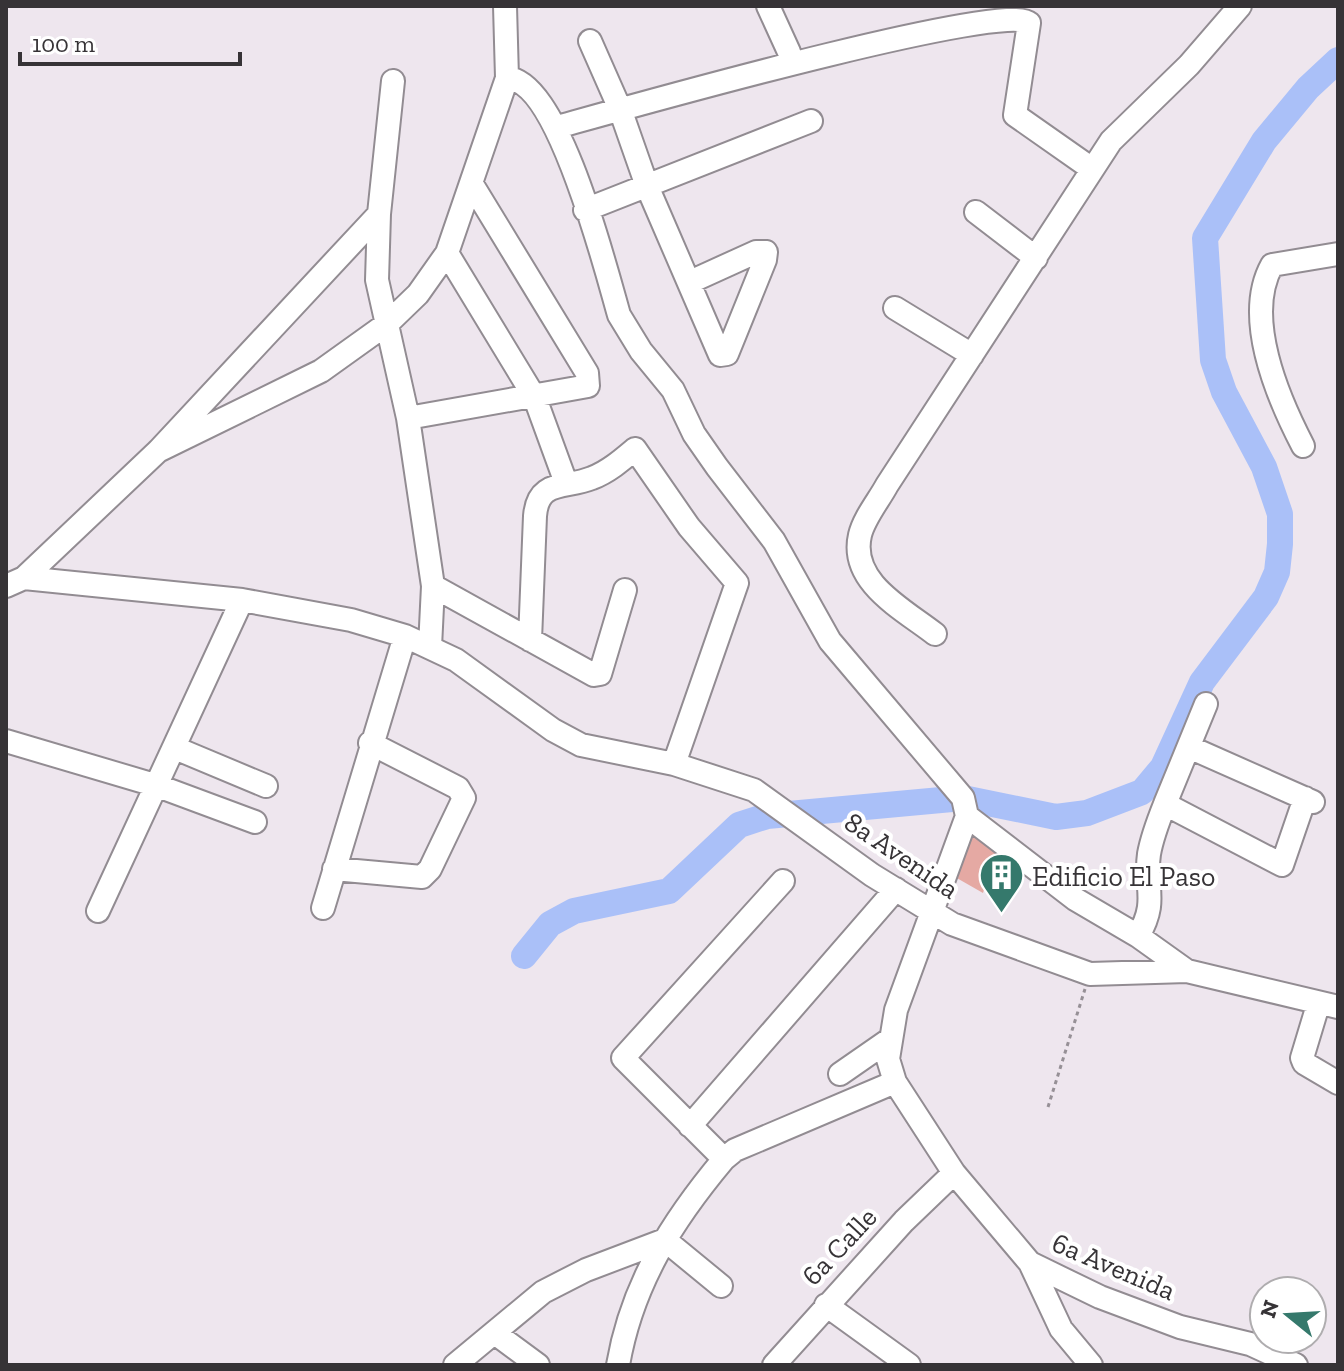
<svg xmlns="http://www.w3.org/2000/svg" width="1344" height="1371" viewBox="0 0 1344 1371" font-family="'Zilla Slab',serif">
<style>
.green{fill:#e5a9a3}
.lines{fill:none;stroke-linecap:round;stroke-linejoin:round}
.river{stroke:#aac0f8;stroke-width:26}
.minor-casing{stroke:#928c92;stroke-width:26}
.path{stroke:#969096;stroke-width:3;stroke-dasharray:4 4;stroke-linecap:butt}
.minor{stroke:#fff;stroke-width:22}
.labels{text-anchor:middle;stroke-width:8;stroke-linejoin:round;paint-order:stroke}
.street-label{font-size:28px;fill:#363336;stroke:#fff}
.poi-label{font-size:28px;fill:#363336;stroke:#fff;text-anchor:start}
</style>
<rect width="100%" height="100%" fill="#eee6ee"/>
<path class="green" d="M967 834 999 845 983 893 955 877Z"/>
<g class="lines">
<path class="river" d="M524 956 550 924 574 911 669 891 739 825 767 816 963 798 1056 817 1087 813 1142 792 1163 767 1202 682 1266 597 1277 572 1280 544V514L1264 467 1224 392 1213 360 1205 238 1264 141 1308 88 1338 60"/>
<defs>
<path id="minor" d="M768 6 789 52
M590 41 620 109 647 186 720 355 727 354 765 260 766 252H756L690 282
M507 78C559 81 606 270 619 315L641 351 673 390 694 434 717 467 774 541 830 641 963 798 967 816 896 1010 888 1059 895 1082 954 1173 1030 1263 1100 1297 1180 1327 1250 1344 1296 1365
M393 81 379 214 377 280 408 418 433 586 430 647
M557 127C615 111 1005 0 1029 23L1015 115 1092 169
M585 210 811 121
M976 212 1036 258
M447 253 535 398 566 483
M895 308 972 355
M408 418 588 386 587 373 473 186
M1303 446C1278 398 1243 317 1272 265L1338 254
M158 451 321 371 388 323 418 294 447 253 507 78 505 6
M24 578 242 600 351 620 405 636 456 660 553 730 581 745 674 764 754 790 872 875 952 924 1090 974 1187 971 1338 1007
M6 586 24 578 158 451 379 214
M433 586 594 675 600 674 625 590
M935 634C903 609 849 582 860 535 864 518 879 500 887 485L1111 141 1189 65 1240 6
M530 640 535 516C538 479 565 489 592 478 608 472 622 460 635 449L689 527 737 583 674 764
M6 741 158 786 255 822
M1189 747 1313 802
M175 748 266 786
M1165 804 1206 704
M967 816 1075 899 1138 936 1187 971
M334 869 422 877 430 869 464 798 458 788 370 743
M323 908 405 636
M98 911 242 600
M1138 936C1159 900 1144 888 1149 854 1152 837 1159 819 1165 804L1282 865 1305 798
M1318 1005 1302 1058 1304 1063 1338 1083
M840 1074 889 1040
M690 1126 896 889
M724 1159 623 1058 783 881
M1030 1263 1061 1329 1091 1365
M826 1305 909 1365
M496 1334 538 1365
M455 1365 543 1292 586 1270 665 1240 721 1286
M618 1365C632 1284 672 1221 724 1159L735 1150 895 1082
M774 1365 904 1221 954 1173"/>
</defs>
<use href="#minor" class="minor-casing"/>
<path class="path" d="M1048 1107 1085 989"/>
<use href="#minor" class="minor"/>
</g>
<defs>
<symbol id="building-pin" viewBox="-11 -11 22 30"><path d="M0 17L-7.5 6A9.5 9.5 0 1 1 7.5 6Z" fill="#35796c" stroke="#fff"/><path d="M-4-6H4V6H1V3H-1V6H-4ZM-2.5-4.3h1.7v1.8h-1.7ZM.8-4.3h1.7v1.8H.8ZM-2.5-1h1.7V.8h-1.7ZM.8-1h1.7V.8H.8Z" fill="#fff"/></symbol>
</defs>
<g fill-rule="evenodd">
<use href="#building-pin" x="976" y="850" width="51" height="69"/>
</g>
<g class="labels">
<g class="street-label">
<text transform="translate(902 855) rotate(34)" y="10">8a Avenida</text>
<text transform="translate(839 1246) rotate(-47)" y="10">6a Calle</text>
<text transform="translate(1114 1266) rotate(23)" y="10">6a Avenida</text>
</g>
<g class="poi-label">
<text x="1032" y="886">Edificio El Paso</text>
</g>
</g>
<rect width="1344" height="1371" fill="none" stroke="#363336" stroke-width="16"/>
<g transform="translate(1288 1315) rotate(288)"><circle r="38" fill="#ffffff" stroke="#afadaf" stroke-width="2"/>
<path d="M0-6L14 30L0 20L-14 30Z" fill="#35796c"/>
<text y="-12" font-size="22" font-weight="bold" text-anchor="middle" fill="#363336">N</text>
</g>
<path d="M20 52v12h220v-12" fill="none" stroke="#363336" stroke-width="4"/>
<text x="32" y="52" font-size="24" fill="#363336" stroke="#ffffff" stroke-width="6" paint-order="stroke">100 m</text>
</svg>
